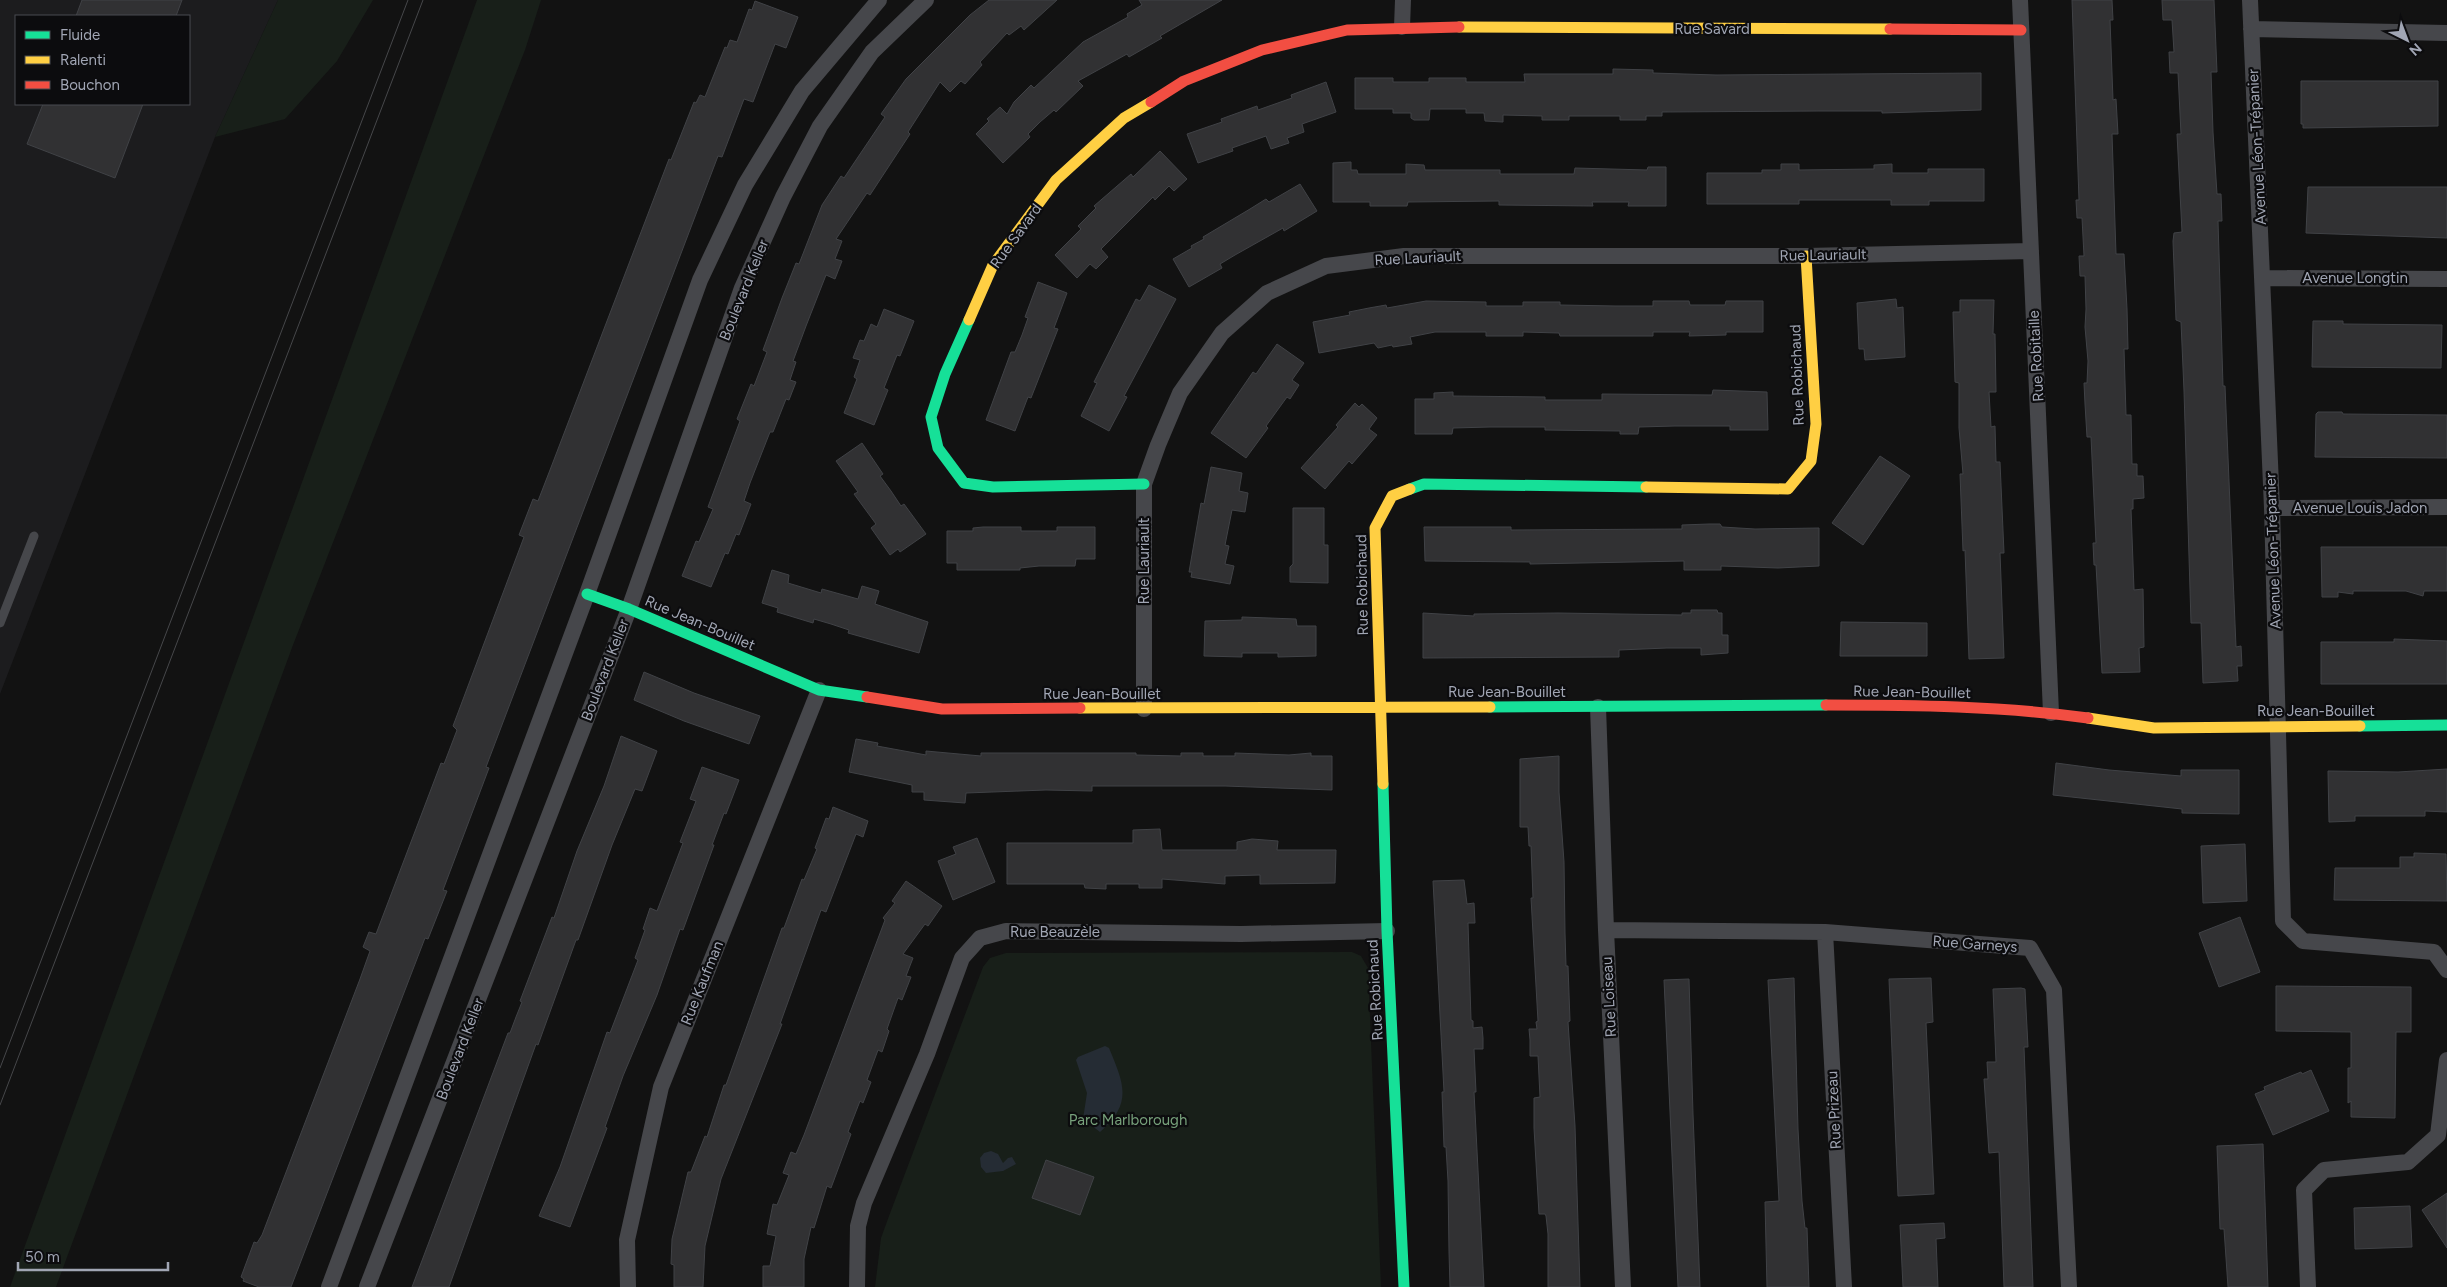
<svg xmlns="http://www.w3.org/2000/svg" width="2447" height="1287" viewBox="0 0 2447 1287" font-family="Figtree,sans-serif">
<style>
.built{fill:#1c1c1e;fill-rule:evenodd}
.green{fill:#181f19}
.water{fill:#252c34}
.building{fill:#313133;stroke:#404246}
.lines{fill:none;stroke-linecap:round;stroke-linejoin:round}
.lane{stroke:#46474b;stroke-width:9}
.street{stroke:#46474b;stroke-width:16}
.fast{stroke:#16e098;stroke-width:11}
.slow{stroke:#ffcf43;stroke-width:11}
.jam{stroke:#f24e42;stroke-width:11}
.tram{stroke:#46474a;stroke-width:1}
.labels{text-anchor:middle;stroke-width:4.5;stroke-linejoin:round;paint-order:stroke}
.street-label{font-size:15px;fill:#a1a6b4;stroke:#0c0c0e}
.park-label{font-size:15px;fill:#77a17b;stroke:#0c0c0e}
</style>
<rect width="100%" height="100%" fill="#121212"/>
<path class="built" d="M0 0H278L215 137 0 694ZM16 16H189V104H16Z"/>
<path class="green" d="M278 0H373L337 61 285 119 215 137Z
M477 0H541L525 50 293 645 56 1287H10Z
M1352 952 1361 956 1368 968 1381 1287H875L881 1238 889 1216 983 967 990 958 1006 953Z"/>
<path class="water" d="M1105 1046 1109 1048C1124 1084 1133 1103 1100 1132L1083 1119 1087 1093 1076 1060 1078 1057Z
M991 1151 998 1154 1003 1163 1008 1158 1012 1157 1016 1164 1003 1171 986 1173 981 1167 980 1158 984 1153Z"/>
<path class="building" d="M82 0H182L176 16H76Z
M989 0H1057L1024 30 1021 26 1009 35 1007 33 980 62 982 65 965 84 961 81 950 92 940 82 908 132 910 134 870 195 867 193 836 239 842 241 835 259 842 261 835 279 826 275 806 326 793 361 796 362 790 380 796 382 789 400 786 399 773 432H770L750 483 744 501 751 504 739 535 736 534 728 554 725 553 711 587 682 576 696 541 699 542 713 509 708 507 740 421 737 419 751 384 754 386 767 352 763 350 782 298 796 263 799 264 822 205 841 176 844 178 854 163 885 117 881 114 906 79 970 15Z
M1139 0H1222L1160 36 1162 38 1129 57 1127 54 1078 81 1083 86 1056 112 1054 110 1040 122 1028 134 1030 137 1003 163 976 134 989 121 987 119 1000 107 1007 114 1014 102 1031 85 1034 88 1083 42 1128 17 1127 14 1142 5Z
M2072 0H2112L2113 20H2110L2113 100 2116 99 2118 134H2112L2116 254H2124L2127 309 2128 349H2124L2126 415H2131L2132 464H2137V476H2143L2144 498 2133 499V509H2131L2134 590 2143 589 2144 647 2139 648 2140 672 2102 673 2096 565H2094L2093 543H2096L2091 437H2087L2085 404 2084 383H2087L2088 361 2085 327 2086 309 2085 276H2080L2079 256H2084L2082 218H2077L2076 200H2079Z
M2162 0H2214L2217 72H2211L2213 132 2217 194H2221L2222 221H2218L2223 386H2225L2236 647 2241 646 2242 666H2237L2238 681 2203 683 2201 623H2191L2184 391 2181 322 2176 320 2173 241 2174 233 2182 232 2177 134H2181L2178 73H2170L2169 52H2174L2172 20H2163Z
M755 1 798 17 786 48 775 44 753 102 744 99 722 157 718 156 486 767 489 768 443 890 447 891 428 939 425 938 291 1287H259L243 1281 244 1279 241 1277 254 1242 257 1243 262 1235 360 979 370 951 363 947 369 932 376 934 441 763 444 764 457 730 453 726 524 537 519 535 533 499 538 501 550 470 669 159 671 160 694 102 696 103 700 95 705 97 725 47 727 48 730 40 737 42 749 9 752 10Z
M1613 69 1653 70V73L1716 75 1981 73V110L1882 113V111H1820L1662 112V116H1646V120H1620V116H1569V120H1542V116L1503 115V122L1485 121 1484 113H1466V109H1430L1429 120H1414L1411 118V113H1393V109H1355V78H1393V82H1429V78H1466V82H1525L1524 74H1613Z
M2301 81H2438V126L2303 128V124H2301Z
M1326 82 1336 112 1302 124 1304 132 1287 138 1289 143 1271 149 1266 136 1232 148 1233 151 1198 163 1187 134 1222 122 1221 119 1257 106 1258 110 1292 98 1291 95Z
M43 104H143L115 178 27 144Z
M1160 151 1187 179 1174 191 1169 186 1155 200 1153 197 1101 249 1108 257 1096 269 1090 264 1077 278 1055 255 1081 229 1078 226 1096 208 1094 206 1131 174 1133 177Z
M1351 162V170H1357L1358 174H1406V164L1424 165 1425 170H1500V174H1574L1575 168 1647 170 1648 167H1666V206H1628L1629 202H1592L1593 206 1499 205V201L1408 202 1407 206H1370V202H1333V163Z
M1781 164H1799V170L1874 169V165L1892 164V173H1928V169H1984V201H1929V205H1891V200H1799V204H1707V173H1762V170H1781Z
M1300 184 1317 211 1284 231 1283 228 1235 255 1220 264 1222 268 1189 287 1173 259 1192 248 1191 246 1204 239 1203 237 1250 209 1266 199 1269 202Z
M2308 187H2447V238L2306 233Z
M1038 282 1067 293 1054 328 1058 329 1031 398 1028 397 1015 431 986 420 1011 352H1015L1022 335 1028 318 1025 317Z
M1149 285 1176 299 1124 396 1127 397 1109 431 1081 416 1097 383 1094 382 1136 299 1140 301Z
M1896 299 1897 308 1903 307 1905 357 1865 360 1864 349H1859L1857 303Z
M1960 300H1994L1993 334H1995L1996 392H1989L1991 427 1995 426 1996 462H2000L2004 553H2000L2004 658 1969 659 1965 550 1963 551 1960 474H1963L1959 428V383L1955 382 1953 312H1960Z
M1426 301 1486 302V306H1523V302H1560V305L1616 306H1653V301H1689L1690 305H1725L1726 301H1763V332H1726V335L1689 336 1690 332H1653V336H1560L1559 333 1523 332V336H1486V332H1435L1410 337 1412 344 1393 347 1392 345 1378 348 1374 343 1319 353 1313 322 1350 315 1349 312 1369 308 1386 305 1387 308Z
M884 309 914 321 900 356 897 355 884 388 888 390 874 425 844 413 857 379 854 377 860 360 853 358 860 340 864 341 871 324 877 327Z
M2313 321H2343V324L2442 325 2441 368 2312 367Z
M1277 344 1304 363 1292 380 1299 385 1290 399 1287 397 1266 426 1268 428 1246 458 1211 433 1253 372 1256 374Z
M1713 390 1767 392 1768 430H1730V426H1675L1639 427 1638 434H1620V431L1545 430V427H1490L1453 428 1452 434H1415V399H1434V393L1453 392V396L1545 397V400H1602V394L1712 395Z
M1355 403 1359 407 1362 404 1377 418 1369 429 1377 435 1352 464 1349 461 1325 489 1301 468 1338 427 1336 425Z
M2318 412H2342L2343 414 2447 415V458L2315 457 2316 414Z
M862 443 883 474 880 476 891 491 901 506 904 504 926 534 900 552 898 549 890 555 871 528 876 524 854 494 858 492 836 461Z
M1880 456 1910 476 1863 545 1832 523Z
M1211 467 1242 473 1239 491 1248 493 1245 512 1232 510 1225 545 1229 546 1225 564 1234 566 1230 584 1191 577 1192 572H1189L1201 503 1204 504Z
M1293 508H1324V545H1328V583L1290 582V567L1293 564Z
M1709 524H1720L1722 527 1755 529 1819 528V566L1778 568 1721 566V570H1684V561L1530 564V562L1425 561 1424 527H1511V530L1682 529V525Z
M983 527H1021V531H1057V527H1095V559H1076L1075 566H1039L1020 568V570H957V563H947V531H973V528Z
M2321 547H2447V591H2424L2423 596 2406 591H2353V594L2338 592V597H2322Z
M772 570 789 575 788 583 821 593 822 589 858 599 862 586 879 591 875 604 928 622 919 653 848 633 849 630 831 624 814 619 813 623 777 612 778 608 762 603Z
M1691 610H1717L1718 613H1722V635H1728V653L1701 655V648H1667L1619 650V657L1423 658V613L1474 616V614L1558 613 1682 615V613H1691Z
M1242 617 1296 619 1297 626H1316V656L1278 657V653H1242V657L1204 656 1205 621 1242 620Z
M1841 622 1927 623V656H1840Z
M2394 639 2447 641V684H2321V642H2394Z
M644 672 694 693 760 716 749 744 684 721 634 700Z
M621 736 657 751 642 791 635 789 612 845 578 940H576L538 1045 536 1044 518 1094 449 1287H412L508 1033H510L516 1017 522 1002 520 1001 552 917 554 918 577 851 604 786Z
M856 739 878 743 877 746 926 755V751L981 756V753H1136V755L1181 756V753H1203V756H1235V753L1289 755 1311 753V756H1332V790L1225 786H1092V791L1046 790 966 793 965 803 924 800V792H912V785L849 772Z
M1559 756V792L1564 862 1565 933 1566 966H1568L1570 1021 1568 1022 1575 1126 1580 1287H1548V1234L1546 1216 1545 1214H1539L1534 1128V1098L1540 1097 1538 1056H1530V1040L1529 1029H1537L1536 1022 1538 1021 1531 898H1533L1531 846H1529L1528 827H1520V759Z
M2056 763 2109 770 2181 776V770H2239V814L2182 813V809L2053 795Z
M702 767 739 780 726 814 724 813 712 845H714L683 930 680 929 657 995 623 1076 605 1127 607 1128 570 1227 539 1216 560 1167 607 1032 610 1033 638 960 635 958 645 930 643 929 650 908 657 911 683 843 680 842 696 801 690 799Z
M2447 769V812L2425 811V816H2355V821L2329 822 2328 771 2398 772Z
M833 807 868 821 863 837 856 834 826 912 821 910 780 1024H782L721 1179 705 1246 703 1287H674V1265L671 1264 672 1239 688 1172H691L705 1136 707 1137 724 1085H726L782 928H784L802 879 804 880 817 849 815 848 826 818 829 819Z
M1160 829 1162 850H1237V842L1252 839 1278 841 1277 850H1336L1335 883 1260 884V875L1225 876V884L1162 879V888H1139V884H1106V889L1085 888 1084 884H1007V843H1133V830Z
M977 838 995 882 953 900 938 861 956 854 953 847Z
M2245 844 2247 901 2203 903 2201 846Z
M2414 853 2446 854 2447 901 2334 900 2335 868H2400V857H2414Z
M1464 880 1467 904 1474 903 1475 923H1468L1471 1020 1473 1021V1028L1482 1027 1483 1038V1049H1474L1476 1092H1474L1484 1287H1450L1449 1252 1448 1181 1446 1147H1444L1442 1092H1444L1433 881Z
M906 881 942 906 928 926 925 924 903 954 913 958 906 976 911 977 902 1000 898 998 887 1029 889 1031 882 1052 878 1050 867 1080 871 1082 863 1103 860 1101 848 1132 851 1134 831 1188 827 1186 814 1228 811 1227 804 1259V1287H763V1266H770L776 1236 767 1234 773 1204 777 1205 789 1175 783 1173 791 1152 796 1154 804 1135 885 920 883 918 895 903 892 901Z
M2240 917 2260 972 2219 987 2199 933Z
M1794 978 1798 1129 1802 1201 1805 1228H1807L1809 1287H1767L1765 1202 1779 1201 1768 980Z
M1931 978 1933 1022 1926 1023 1934 1194 1898 1196 1889 979Z
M1689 979 1693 1114 1700 1287H1678L1664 980Z
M2276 986 2411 987V1032H2396L2395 1118 2351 1117V1101L2348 1103V1068H2351V1032L2276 1031Z
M2021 988 2025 989 2028 1047H2024L2033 1287H2004L1999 1152 1989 1153 1984 1079H1988L1987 1062H1996L1993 989Z
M2311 1070 2329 1111 2273 1135 2255 1094 2265 1090 2264 1087 2301 1072 2302 1074Z
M2263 1144 2268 1287H2228L2224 1229H2220L2217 1146Z
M1046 1160 1094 1177 1080 1215 1032 1198Z
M2447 1193V1248L2422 1210Z
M2410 1206 2412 1247 2355 1249 2354 1208Z
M1944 1223 1945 1238 1936 1239 1938 1287H1903L1900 1225Z"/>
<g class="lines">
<path class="lane" d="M0 623 34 536"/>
<path class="street" d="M2020 0 2051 713
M2250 0 2272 508 2283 921 2303 941 2434 952 2447 970
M1402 27 1403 0
M2251 29 2447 33
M2263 278 2447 279
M2272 508 2447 507
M1598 707 1606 930 1623 1287
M1144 709V484L1158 445 1180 393 1222 333 1267 293 1326 266 1404 256H1806L2031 251
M1606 930 1825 932 2030 948 2054 990 2069 1287
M1825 932 1844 1287
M329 1287 587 594 700 280 745 185 802 91 879 0
M367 1287 629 609 742 288 783 197 820 126 872 52 926 0
M628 1287 627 1240 661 1087 819 690
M857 1287 858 1226 864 1203 927 1054 962 958 980 938 1006 931 1241 934 1387 931
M2308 1287 2304 1190 2324 1170 2408 1162 2438 1135 2447 1060"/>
<path class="fast" d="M969 320 945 374 931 417 938 448 964 483 993 487 1144 484
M1410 489 1424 484 1646 487
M587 594 629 609 819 690 867 697
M1490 707 1826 705
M2360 726 2447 725
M1383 784 1387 931 1404 1287"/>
<path class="slow" d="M1459 27 1890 29
M969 320 993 265 1056 180 1124 118 1151 102
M1646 487 1788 489 1811 461 1816 424 1806 256
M1080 708 1490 707
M2088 718 2154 728 2360 726
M1383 784 1375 528 1392 496 1410 489"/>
<path class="jam" d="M1890 29 2021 30
M1151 102 1184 81 1262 50 1347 30 1459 27
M867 697 942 709 1080 708
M1826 705C1913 705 2002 706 2088 718"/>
<path class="tram" d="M0 1068 408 0
M0 1105 423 0"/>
</g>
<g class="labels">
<g class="street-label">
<text x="1712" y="34">Rue Savard</text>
<text transform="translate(2257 147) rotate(-93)" y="5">Avenue Léon-Trépanier</text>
<text transform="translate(1016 236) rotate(-54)" y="5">Rue Savard</text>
<text transform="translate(1823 255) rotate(-1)" y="5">Rue Lauriault</text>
<text transform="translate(1418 258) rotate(-3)" y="5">Rue Lauriault</text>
<text x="2355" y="283">Avenue Longtin</text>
<text transform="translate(744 290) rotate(-68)" y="5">Boulevard Keller</text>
<text transform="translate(2036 356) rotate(-93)" y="5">Rue Robitaille</text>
<text transform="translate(1797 375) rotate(-92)" y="5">Rue Robichaud</text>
<text x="2360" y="513">Avenue Louis Jadon</text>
<text transform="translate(2273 551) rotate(-92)" y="5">Avenue Léon-Trépanier</text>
<text transform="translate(1144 561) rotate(-90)" y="5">Rue Lauriault</text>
<text transform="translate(1362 585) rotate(-91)" y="5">Rue Robichaud</text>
<text transform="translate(700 623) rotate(23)" y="5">Rue Jean-Bouillet</text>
<text transform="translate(605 670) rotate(-69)" y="5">Boulevard Keller</text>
<text x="1507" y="697">Rue Jean-Bouillet</text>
<text transform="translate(1912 692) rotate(1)" y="5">Rue Jean-Bouillet</text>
<text x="1102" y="699">Rue Jean-Bouillet</text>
<text x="2316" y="716">Rue Jean-Bouillet</text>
<text x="1055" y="937">Rue Beauzèle</text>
<text transform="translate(1975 944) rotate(4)" y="5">Rue Garneys</text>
<text transform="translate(702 983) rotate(-68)" y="5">Rue Kaufman</text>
<text transform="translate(1375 990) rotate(-93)" y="5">Rue Robichaud</text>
<text transform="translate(1609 997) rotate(-93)" y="5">Rue Loiseau</text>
<text transform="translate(460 1049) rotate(-69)" y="5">Boulevard Keller</text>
<text transform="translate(1834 1110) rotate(-93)" y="5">Rue Prizeau</text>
</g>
<g class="park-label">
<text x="1128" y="1125">Parc Marlborough</text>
</g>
</g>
<rect x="15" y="15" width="175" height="90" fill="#0c0c0e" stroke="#484a50"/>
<rect x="25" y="31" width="25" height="8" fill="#16e098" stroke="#484a50"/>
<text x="60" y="40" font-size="15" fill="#a1a6b4">Fluide</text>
<rect x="25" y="56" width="25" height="8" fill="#ffcf43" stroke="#484a50"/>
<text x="60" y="65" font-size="15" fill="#a1a6b4">Ralenti</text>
<rect x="25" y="81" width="25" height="8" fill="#f24e42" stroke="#484a50"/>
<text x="60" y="90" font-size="15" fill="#a1a6b4">Bouchon</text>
<g transform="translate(2407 40) rotate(138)" stroke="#0c0c0e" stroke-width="4" paint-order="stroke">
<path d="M0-4L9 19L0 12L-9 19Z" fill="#a1a6b4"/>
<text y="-8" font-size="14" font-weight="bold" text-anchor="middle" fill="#a1a6b4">N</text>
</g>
<path d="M18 1262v8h150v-8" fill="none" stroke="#a1a6b4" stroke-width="2.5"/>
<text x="25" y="1262" font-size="15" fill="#a1a6b4" stroke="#0c0c0e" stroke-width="4" paint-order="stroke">50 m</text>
</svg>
